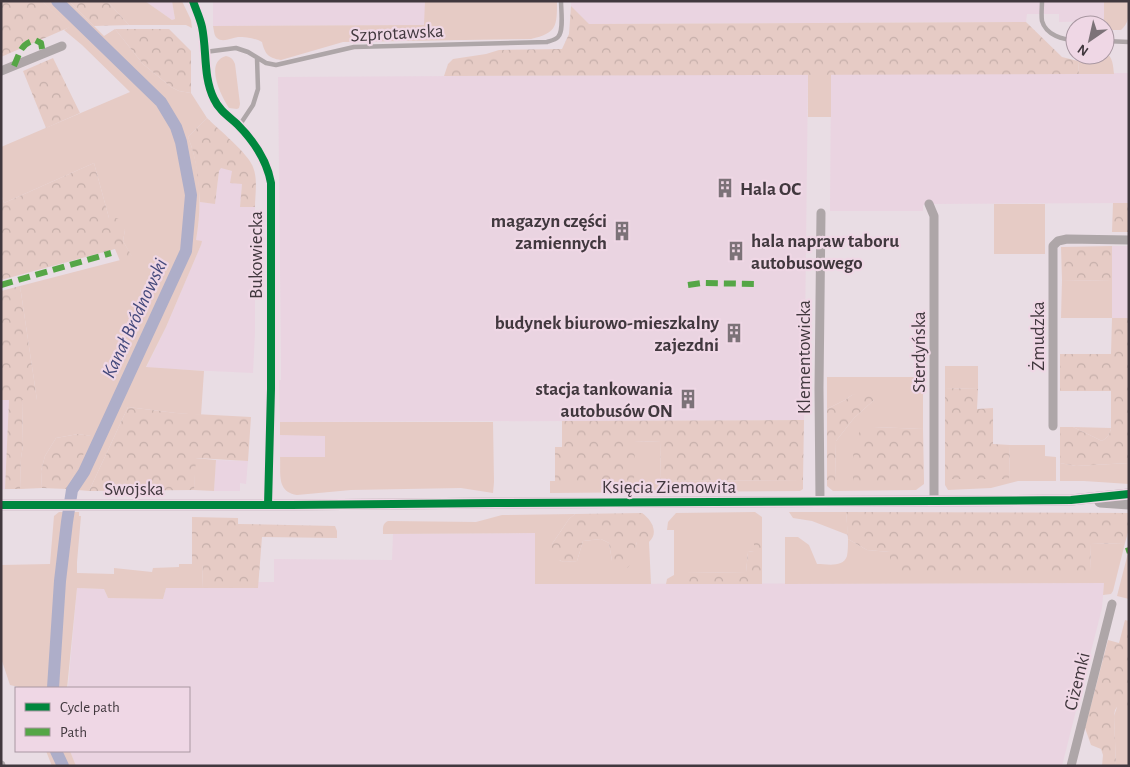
<svg xmlns="http://www.w3.org/2000/svg" width="1130" height="767" viewBox="0 0 1130 767" font-family="'Alegreya Sans',sans-serif">
<style>
.built{fill:#ead4e1}
.grass{fill:#e6cbc5}
.forest{fill:url(#forest-crowns)}
.lines{fill:none;stroke-linecap:round;stroke-linejoin:round}
.canal{stroke:#aeaec9;stroke-width:12}
.service{stroke:#aea6a8;stroke-width:4.5}
.minor{stroke:#aea6a8;stroke-width:9}
.tertiary{stroke:#aea6a8;stroke-width:11}
.quiet{stroke:#55a646;stroke-width:6;stroke-dasharray:12 6;stroke-linecap:butt}
.cycleway-casing{stroke:#efd7e5;stroke-width:11}
.cycleway{stroke:#00873e;stroke-width:8}
.labels{text-anchor:middle;stroke-width:4.5;stroke-linejoin:round;paint-order:stroke}
.street-label{font-size:19px;fill:#41383e;stroke:#efd7e5}
.poi-label{font-size:19px;font-weight:bold;fill:#41383e;stroke:#efd7e5;text-anchor:end}
.water-label{font-size:20px;font-style:italic;fill:#44497c;stroke:#efd7e5}
</style>
<defs>
<pattern id="forest-crowns" width="20" height="18" patternUnits="userSpaceOnUse" patternTransform="scale(1.25)"><rect width="20" height="18" fill="#e6cbc5"/><path d="M2 6a3 3 0 1 1 6 0M12 15a3 3 0 1 1 6 0" fill="none" stroke="#c6afaa"/></pattern>
</defs>
<rect width="100%" height="100%" fill="#e9dde4"/>
<path class="built" d="M145 1H172L175 20H172Z
M213 1H425V25L213 26Z
M571 1H1104V21L1059 22V14H1027L1026 22 589 24 571 6Z
M1129 73V203L929 204 923 205V211H830L831 74Z
M808 74 804 420 280 422 279 380H281V361L278 77Z
M220 167 232 171 242 184 240 207H255V333L253 373 146 368 166 327 201 245 196 240 198 229 200 202 215 203 219 171Z
M1112 246H1129V318H1112Z
M1 400H9L5 489H1Z
M280 435H325V457H280Z
M216 460 248 461 246 484 240 483V491H214Z
M535 533 536 584 1104 583 1102 608 1062 766H76L70 751H189V688H68L77 588 104 589 108 598 163 599 166 588H257L258 582H274V559L392 560 393 534Z"/>
<path class="grass" d="M42 1H69L104 36 115 29 143 64 171 87 179 91 191 93 207 118 188 137C201 169 202 206 196 240L202 241 201 245 166 327 146 367 204 371 201 415 176 413 128 407 89 491 67 489 91 436 78 434 56 438 45 456 41 471 42 488 20 489 21 458 23 445 22 400H37L20 286 132 257 123 241 125 230 109 218 94 163 4 203 1 194V147L130 92 82 45 64 30 69 27Z
M107 1H145L172 20 175 19 172 1H182L191 20 192 28 186 25H129Z
M425 1H557C557 26 557 33 531 39L343 42 281 60C268 58 265 54 262 42 255 38 246 37 238 37 232 38 222 43 217 38 214 36 214 30 213 26L424 25Z
M1104 1H1129C1129 13 1130 22 1121 30H1105V25H1099V21H1104Z
M1105 52C1113 57 1113 65 1114 74H1079L1078 61 1083 55H1105Z
M226 56C231 57 233 59 235 64L240 104 239 108 237 109 229 108C221 96 204 62 226 56Z
M808 74H831V117H808Z
M994 204H1045V254H994Z
M1062 280 1112 281V318H1061Z
M945 366H978V389L945 388Z
M827 377H923V429L874 427 853 480 924 481V484L916 490 833 491 827 486V480H835L836 441 854 418 874 400V394L852 395 845 400 827 409Z
M280 422H493L494 482 493 493 461 488 351 490 297 495C276 492 281 473 280 457H325V436L280 435Z
M1073 427 1111 428C1110 434 1107 438 1102 441Z
M634 441 661 442 660 481 803 480V489L800 491 550 493V481H634Z
M1010 445H1045V456L1056 457V481H1018L991 488 948 490 945 485V479H1009Z
M195 458 216 460 214 491 194 490Z
M1060 463 1076 466 1129 463V484L1084 481H1060Z
M59 512H79V516H81L77 562V573L114 574V568L152 572 153 568 179 567V564H203L202 588H166L163 599 108 598 104 589 77 588 67 688H23L10 685 1 658V565L50 564 54 516Z
M755 512 762 517V526L754 527V551L748 552 746 572 687 573V584H666L667 579 674 575V530H667L668 522 676 513Z
M789 512H846L848 535 812 521 793 518Z
M575 514 569 519 552 544 560 561 570 562 577 561 583 541 601 539 609 543 612 561 635 548 637 542H649L651 584H535V533L383 534C383 528 382 524 388 521L476 522 502 515Z
M785 537H798L809 545 817 564C827 564 843 568 847 556 848 551 848 544 848 539L867 550 890 552V571H1090L1091 544 1125 543 1113 591 1111 594 1103 595 1104 583 785 584Z
M1129 549V599L1117 596Z
M1117 707H1129V766H1116L1114 716Z
M46 751H70L76 766H52Z"/>
<path class="forest" d="M1 1H42L70 27 1 57Z
M69 1H107L129 25 94 26Z
M571 6 589 24 1026 22 1062 57 1078 61 1079 74 444 76 448 64 453 59 486 54 499 50 562 49 569 34Z
M115 29H169L191 51V93L179 91 171 87 143 64Z
M53 58 80 113 46 128 23 71Z
M207 118C219 130 248 153 253 167 258 179 255 195 255 207H240L242 184 230 183 232 171 221 168 219 171 215 204 200 202C198 179 197 159 188 137Z
M94 163 109 218H118L125 230 123 241 133 258 120 261 115 249 1 280V194L4 203Z
M1113 203H1129V232H1112Z
M1112 246V281L1062 280 1061 247Z
M20 286 37 400H22L23 445 21 458 20 489H5L9 400H1V291Z
M1112 318H1129V463L1076 466 1060 463V427H1073L1102 441C1107 438 1110 434 1111 428V391H1060V354H1111Z
M945 388 978 389 977 409 993 408V444L1010 445 1009 479H945Z
M864 392 874 394V400L854 418 836 441 835 481 827 480V409L845 400 852 395Z
M128 407 176 413 251 417 248 461 196 458 194 490 89 491Z
M804 420 803 480 660 481 661 442 635 441 634 481H555V447H562V421Z
M874 427 923 429 924 481H853C853 464 851 447 860 431Z
M78 434 92 436 67 489 42 488 41 471 45 456 56 438Z
M846 512 1129 513V529L1125 543 1091 544 1090 571H890V552L867 550 848 539Z
M642 513C652 520 659 533 649 542H637C633 554 633 575 615 570L612 561 609 543 601 539 583 541 577 561C566 563 557 562 550 553L552 544 569 519 575 514Z
M192 517 238 518V524L335 526 337 531V538L262 537 258 588H202L203 565 192 564Z
M754 526H762V584H687V573L746 572 748 552 754 551Z
M1125 620 1129 621V707H1117L1115 710 1114 716 1116 766H1102L1103 755 1101 749 1091 745 1085 728 1108 640 1119 643Z"/>
<g class="lines">
<path class="canal" d="M53 688 60 581 67 522 72 490 84 472 186 251 191 195 181 142 176 127 161 102 57 1
M56 751 63 766"/>
<path class="service" d="M1042 1C1042 7 1041 15 1042 21 1046 35 1063 40 1075 40
M1105 41 1129 42
M205 52 236 48 248 52 266 63 276 65 354 47 547 42C550 41 555 40 558 37 564 31 561 10 561 1
M239 126 253 105 258 89 257 58"/>
<path class="minor" d="M193 1C196 10 200 18 202 27 207 51 203 77 214 99 219 110 228 116 237 124 254 141 267 160 271 183V389L268 505
M1 71 62 46
M929 204 934 216V501
M1053 426V246L1058 241 1067 239 1129 240
M820 501 819 388 821 213
M1 765V766
M1071 766 1112 604"/>
<path class="tertiary" d="M1100 502 1129 504
M1 505H291L495 503 934 501 1071 500 1129 494"/>
<path class="quiet" d="M14 66C20 53 20 44 35 40L41 43 43 54
M1 285 111 253
M688 285 702 283 758 284
M1126 551 1129 550"/>
<defs>
<path id="cycleway" d="M193 1C196 10 200 18 202 27 207 51 203 77 214 99 219 110 228 116 237 124 254 141 267 160 271 183V389L268 505
M1 505H291L495 503 934 501 1071 500 1129 494"/>
</defs>
<use href="#cycleway" class="cycleway-casing"/>
<use href="#cycleway" class="cycleway"/>
</g>
<defs>
<symbol id="building-bare" viewBox="-9 -9 18 18"><path d="M-4-6H4V6H1V3H-1V6H-4ZM-2.5-4.3h1.7v1.8h-1.7ZM.8-4.3h1.7v1.8H.8ZM-2.5-1h1.7V.8h-1.7ZM.8-1h1.7V.8H.8Z" fill="#7c7278" stroke="#efd7e5" stroke-width="2.5" paint-order="stroke"/></symbol>
</defs>
<g fill-rule="evenodd">
<use href="#building-bare" x="711" y="174" width="28" height="28"/>
<use href="#building-bare" x="608" y="217" width="28" height="28"/>
<use href="#building-bare" x="722" y="237" width="28" height="28"/>
<use href="#building-bare" x="720" y="319" width="28" height="28"/>
<use href="#building-bare" x="674" y="385" width="28" height="28"/>
</g>
<g class="labels">
<g class="street-label">
<text transform="translate(397 32) rotate(-3)" y="7">Szprotawska</text>
<text transform="translate(255 255) rotate(-90)" y="7">Bukowiecka</text>
<text transform="translate(1037 336) rotate(-90)" y="7">Żmudzka</text>
<text transform="translate(918 352) rotate(-90)" y="7">Sterdyńska</text>
<text transform="translate(803 357) rotate(-90)" y="7">Klementowicka</text>
<text x="669" y="493">Księcia Ziemowita</text>
<text x="134" y="495">Swojska</text>
<text transform="translate(1076 681) rotate(-76)" y="7">Ciżemki</text>
</g>
<g class="poi-label">
<text x="740" y="195" text-anchor="start">Hala OC</text>
<text x="607" y="227">magazyn części<tspan x="607" dy="22">zamiennych</tspan></text>
<text x="751" y="247" text-anchor="start">hala napraw taboru<tspan x="751" dy="22">autobusowego</tspan></text>
<text x="719" y="329">budynek biurowo-mieszkalny<tspan x="719" dy="22">zajezdni</tspan></text>
<text x="673" y="395">stacja tankowania<tspan x="673" dy="22">autobusów ON</tspan></text>
</g>
<g class="water-label">
<text transform="translate(134 318) rotate(-65)" y="7">Kanał Bródnowski</text>
</g>
</g>
<rect width="1130" height="767" fill="none" stroke="#41383e" stroke-width="5"/>
<rect x="15" y="687" width="175" height="65" fill="#efd7e5" stroke="#a997a2"/>
<rect x="25" y="703" width="25" height="8" fill="#00873e" stroke="#a997a2"/>
<text x="60" y="712" font-size="15" fill="#41383e">Cycle path</text>
<rect x="25" y="728" width="25" height="8" fill="#55a646" stroke="#a997a2"/>
<text x="60" y="737" font-size="15" fill="#41383e">Path</text>
<g transform="translate(1090 40) rotate(214)"><circle r="24" fill="#efd7e5" stroke="#a997a2"/>
<path d="M0-4L9 19L0 12L-9 19Z" fill="#7c7278"/>
<text y="-8" font-size="14" font-weight="bold" text-anchor="middle" fill="#41383e">N</text>
</g>
</svg>
